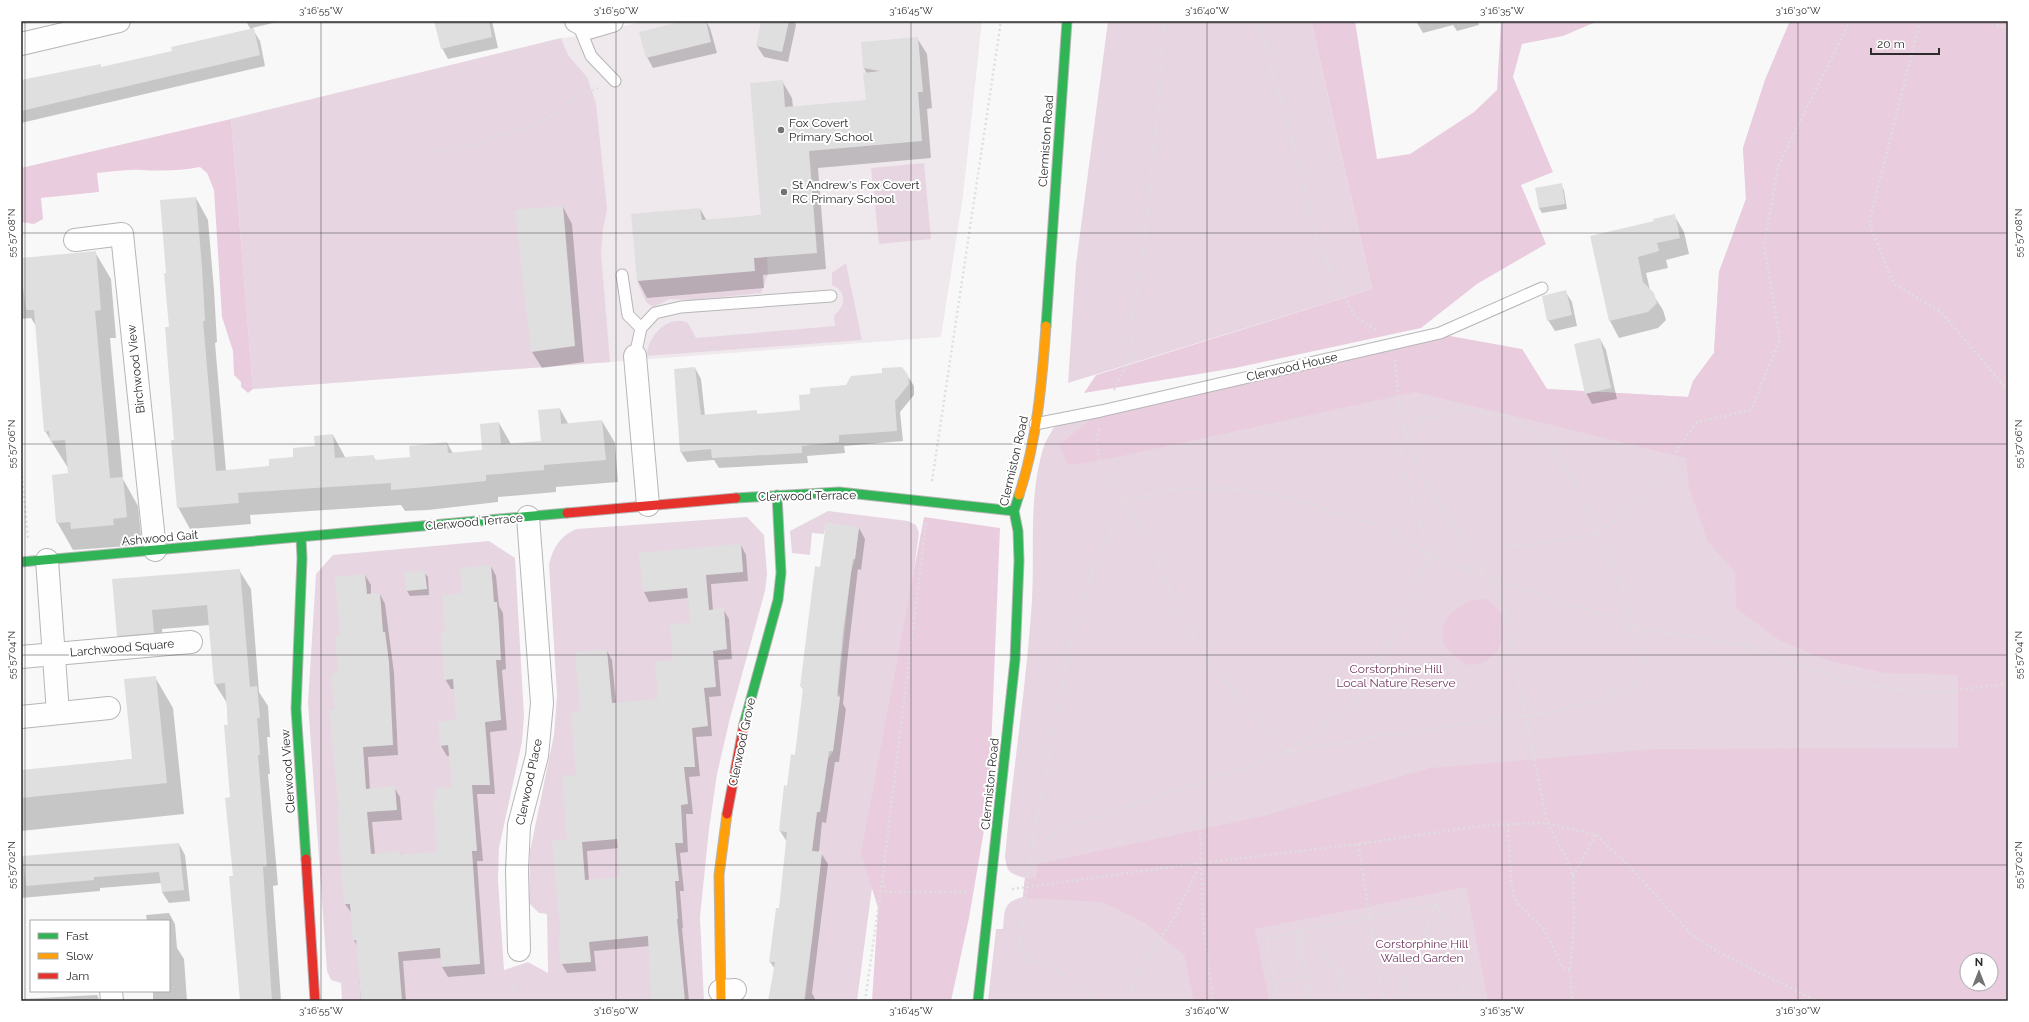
<svg xmlns="http://www.w3.org/2000/svg" width="2029" height="1022" viewBox="0 0 2029 1022" font-family="Raleway,sans-serif">
<style>
.built{fill:#efe9ed}
.green{fill:#e7d6e1;fill-rule:evenodd}
.forest{fill:#e9cddf;fill-rule:evenodd}
.shadow{fill:#0003;fill-rule:evenodd}
.building{fill:#e0dfe0;fill-rule:evenodd}
.lines{fill:none;stroke-linecap:round;stroke-linejoin:round}
.lane-casing{stroke:#b7b6b6;stroke-width:13}
.street-casing{stroke:#b7b6b6;stroke-width:24}
.fast-casing{stroke:#b7b6b6;stroke-width:11}
.slow-casing{stroke:#b7b6b6;stroke-width:11}
.jam-casing{stroke:#b7b6b6;stroke-width:11}
.path{stroke:#dfdedf;stroke-width:2.5;stroke-dasharray:2 3;stroke-linecap:butt}
.lane{stroke:#fefefe;stroke-width:11}
.street{stroke:#fefefe;stroke-width:22}
.fast{stroke:#30b455;stroke-width:9}
.slow{stroke:#ff9f0a;stroke-width:9}
.jam{stroke:#e5322d;stroke-width:9}
.ticks{fill:none;stroke:#2d2b2c;stroke-width:1;stroke-opacity:0.45}
.poi-dot{fill:#747374;stroke:#fff;stroke-width:1.5}
.labels{text-anchor:middle;stroke-width:4;stroke-linejoin:round;paint-order:stroke}
.poi-label{font-size:12px;fill:#2d2b2c;stroke:#fff;text-anchor:start}
.street-label{font-size:12px;fill:#2d2b2c;stroke:#fff}
.park-label{font-size:12px;fill:#733660;stroke:#fff}
.neatline{fill:none;stroke:#2d2b2c;stroke-width:1.5}
.ticks-label{font-size:10px;text-anchor:middle;fill:#2d2b2c}
</style>
<rect width="100%" height="100%" fill="#f9f8f9"/>
<path class="built" d="M644 21H982L963 196 941 337 253 389 231 119 561 38 592 34Z"/>
<path class="green" d="M1108 21H1311L1372 289 1068 383 1076 264Z
M1790 21H2008V1001H988L996 929H1003C1005 911 1002 902 1023 897L1025 878C1010 873 1007 873 1005 857 1012 776 1025 696 1031 614 1036 559 1027 503 1043 449 1045 442 1050 434 1054 427L1101 411 1522 349 1547 389 1688 397 1693 381 1714 353 1719 272 1746 199 1743 148 1765 80ZM1967 960H1991V984H1967Z
M561 38 568 55 587 77 596 103 607 209 603 229 601 254 610 362 253 389 231 119Z
M924 163 931 239 879 244 871 168Z
M767 257 768 275 761 293 692 300 670 299 653 307 646 302 637 281 754 271V258Z
M846 263 862 340 647 356C647 337 668 313 688 323L696 338 835 326 834 315C846 307 847 291 832 285V273Z
M828 511 908 521 916 525 919 533 857 1001H805L822 852 812 851 816 812 825 782 828 759 833 751 840 697 838 692 851 571 855 559 859 528 826 523 824 534 812 533 810 555 792 553 790 531Z
M747 517 764 535 767 574 765 591 730 718 717 774 709 829 700 917 704 1001H342L341 983 331 980 327 971 308 703 316 574 333 555 489 541 515 558 524 716 522 742 499 848 498 880 504 970 528 962 548 973 547 914 539 913 529 903 530 851 554 735 557 695 549 565C553 548 559 537 576 529Z"/>
<path class="forest" d="M1311 21H1355L1377 159 1410 154 1474 112 1497 90 1501 21H1598L1563 36 1522 44 1513 77 1553 172 1521 185 1546 244 1477 284 1421 328 1235 368 1084 393 1096 375 1372 289Z
M1790 21H2008V1001H1488L1466 887 1255 929 1269 1001H1194L1184 955 1145 923 1102 902 1023 898 1025 878 1036 879 1038 864 1263 816 1430 768 1653 749 1958 748V675L1885 673 1826 660 1779 640 1736 608 1735 572 1708 542 1689 488 1686 458 1415 392 1099 461 1068 465 1059 445 1101 411 1439 334 1522 349 1547 389 1688 397 1693 381 1714 353 1719 272 1746 199 1743 148 1765 80ZM1967 960H1991V984H1967Z
M231 119 253 389 248 393 241 387V382L234 375 233 351 222 317 214 190 207 173 200 167C179 171 162 171 141 170 127 169 112 172 97 173L99 192 41 198 43 219 34 224 21 222V168Z
M924 517 1000 528 989 801 969 918 951 1001H872L878 908 861 853Z
M1488 599 1502 614 1503 636 1498 651 1483 663 1467 665 1453 655 1443 643V624L1450 614 1470 600Z"/>
<path class="shadow" d="M246 21H281L252 28 260 41 265 66 21 123V81L100 65 102 68 173 52 251 30Z
M435 21H492L498 48 448 59 442 48Z
M687 21H706L710 28 717 53 653 68 647 57Z
M762 21H794L796 25 788 62 764 57 757 46Z
M1416 21H1478L1479 25 1457 31 1453 25 1423 33Z
M917 38 927 54 932 108 927 109 931 158 818 168 826 269 763 275 764 288 647 298 638 281 632 215 700 209 707 221 762 215 782 81 792 98 793 107 867 101V74L864 68Z
M1561 185 1564 190 1567 209 1542 213 1539 208 1536 188Z
M196 198 208 220 214 290 217 342 215 343 226 471 270 467 294 458 333 435 345 457 373 456 376 461 411 458 447 443 453 453 483 451 499 423 511 444 542 442 560 409 569 425 602 421 615 443 618 482 556 487V492L498 497V502L428 510 405 511 401 505 250 515 251 524 190 529 178 507 167 274Z
M563 207 572 224 584 362 542 368 532 352 517 211Z
M1674 215 1684 232 1689 254 1666 260 1668 268 1646 273 1650 290 1663 310 1666 320 1658 328 1619 338 1610 321 1591 237 1655 222Z
M95 252 111 279 116 338H110L123 479 138 506 142 545 73 550 57 522 69 474 68 468 45 431 36 326 31 318 21 319V259Z
M1565 291 1572 302 1577 326 1555 331 1548 320Z
M1600 339 1606 350 1617 399 1592 404 1586 393Z
M695 368 701 379 705 416 756 411 758 415 802 411 811 395 846 386 907 375 914 386V395L900 412 903 441 844 446 845 453 807 456 808 463 719 468 714 460 687 462 681 452Z
M859 528 865 539 861 570 858 569 849 644 843 704 846 709 839 762H835L826 823 822 822 819 852 821 853 828 864 812 993 816 1001H769L775 969 770 962 780 909 787 842 780 831 788 787 795 756 804 691 801 686 821 568Z
M741 545 746 555 748 581 711 584 713 610 723 609 729 619 732 659 718 660 721 696 709 697 712 736 696 737 700 776 689 777 693 814H686L688 852 680 853 684 891H680L683 928H682L689 1001H653L650 946 594 951 596 971 567 973 562 964V940L581 713 607 651 612 660 616 703 659 700 691 624 688 598 649 602 644 592 641 554ZM619 848 621 878 589 881 587 851Z
M491 566 496 576 499 606 503 613 506 669 502 670 507 730 490 732 495 794H477L483 861H477L485 974 448 977 442 967V958L403 961 406 1001H361L357 946 354 940 352 914 345 904 335 711 341 637 365 575 371 585V594H380L385 604 394 673 398 755 368 757 370 790 394 787 400 797 402 820 372 822 375 854 399 852 401 856 438 853 453 788 450 756H447L441 746 457 721 455 689H451L445 679 446 633 463 594Z
M239 570 251 589 259 692 268 706 270 737H267L270 774H268L278 885 273 886 281 1001H241L227 703 215 684 210 625 162 629 164 652 129 655 118 636 113 580Z
M424 572 428 577 429 595 410 596 407 591Z
M155 677 173 708 184 814 21 831V771L133 759Z
M179 844 185 855 190 901 169 903 162 892V883L100 888V891L21 898V857Z
M169 913 175 924 177 948 184 959 187 1001H153V991H169V921H147L146 915Z
M97 995 100 1001H21V999Z"/>
<path class="building" d="M434 21H489L492 37 441 49Z
M683 21H706L711 42 646 58 639 32Z
M761 21H789L782 52 756 46Z
M254 28 260 55 21 111V80L101 64V67L172 51 171 47Z
M918 37 923 92H918L922 141 809 151 817 253 754 258 755 271 637 281 631 214 700 208 702 220 761 215 750 83 783 80 785 107 866 100 863 73 880 71 863 68 861 42Z
M1562 183 1565 204 1539 208 1535 188Z
M196 197 202 267 205 321H203L216 471 269 466V459L293 457V448L315 446 314 436 333 434 335 458 374 455V460L410 457 409 446 447 442 448 453 482 450 480 424 499 422 501 444 541 441 538 410 560 408 561 424 602 420 606 460 544 465V470L486 475V481L415 488 391 490V483L238 493 239 503 177 508 171 440H174L165 327H169L164 273H166L160 200Z
M563 206 575 346 531 352 515 210Z
M1675 214 1680 238 1657 243 1659 251 1638 257 1643 282 1654 293 1657 303 1648 312 1609 321 1590 236 1654 221 1653 219Z
M96 251 101 310 95 311 110 478 123 477 127 517 113 519 114 525 71 529 70 522 56 523 52 475 68 473 65 440 50 441 49 431 44 432 34 310H26L23 287H21V258Z
M1566 290 1572 315 1547 321 1542 296Z
M1600 338 1611 388 1585 394 1574 344Z
M695 367 701 415 757 410V414L800 410 799 395 810 394V388L846 385 851 376 882 373V368L902 367 908 375 909 384 895 401 897 431 839 435V442L802 446V453L712 458 711 449 680 452 674 369Z
M826 523 859 527 855 559H853L843 632 837 696 840 697 833 751H829L820 812H817L812 851 822 852 812 939 804 1001H768L775 962H769L772 939 776 908H779L787 832 779 831 784 785 787 786 791 754 795 755 803 687H800L815 566 820 567Z
M741 544 743 572 706 575 709 610 724 608 727 649 713 651 716 687 704 688 708 726 692 728 695 767H684L688 804 681 805 683 843H675L679 881H675L678 919H677L685 1001H651L648 936 589 942 591 962 561 964 558 939H561L552 841 567 840 562 776 576 775 571 713 580 712 575 652 607 650 612 703 658 699 655 662 673 660 670 624 690 623 687 588 643 592 639 553ZM617 839 620 877 585 880 582 842Z
M491 565 494 602H497L499 626 501 660H496L501 720 485 722 490 785H472L477 851H472L480 964 441 967 440 948 398 952 402 1001H361L356 940H353L350 904H344L337 813H339L329 710H334L331 674 338 673 335 636H340L335 577 365 574 367 594 380 593 383 632H385L389 662 393 745 363 747 366 789 395 786 397 810 367 812 371 854 400 851V855L437 852 433 801 436 800 435 788 452 787 448 745 440 746 438 722 456 720 453 679 444 680 441 632H445L442 595 462 593 460 568Z
M240 569 250 687 257 686 260 718H257L260 755H258L267 866 263 867 272 1001H240L229 876H233L225 798 230 797 224 725H228L225 683 214 684 207 605 152 610 154 633 117 636 112 579Z
M425 571 427 589 406 591 404 572Z
M156 676 167 783 21 798V770L132 759 124 679Z
M179 843 184 890 162 892 159 872 94 877V880L26 886 23 856Z"/>
<g class="lines">
<defs>
<path id="lane" d="M578 24 591 56 615 81
M622 275 628 315 641 328
M635 356 641 328 655 313 681 307 831 296
M1035 424 1101 411 1440 333 1542 288"/>
<path id="street" d="M576 21 588 28 612 21
M21 44 119 21
M75 240 122 234 155 550
M635 356 648 505
M47 560 58 713
M21 657 191 642
M21 717 109 708
M519 950 517 871 519 825 537 756 542 703 528 517
M111 991 112 1001
M720 991 735 990"/>
<path id="fast" d="M1046 326 1067 21
M736 498 839 492 1014 511
M301 538 302 558 296 709 306 859
M21 562 567 513
M744 724 778 600 781 573 777 495
M978 1001 1015 660 1019 561 1018 531 1014 511 1019 495"/>
<path id="slow" d="M1019 495C1037 441 1042 382 1046 326
M721 1001 719 875 727 814"/>
<path id="jam" d="M567 513 736 498
M727 814 744 724
M306 859 315 1001"/>
</defs>
<use href="#lane" class="lane-casing"/>
<use href="#street" class="street-casing"/>
<use href="#fast" class="fast-casing"/>
<use href="#slow" class="slow-casing"/>
<use href="#jam" class="jam-casing"/>
<path class="path" d="M1258 21 1302 174 1312 227 1336 282 1355 316 1376 330
M1920 21 1869 223 1894 284 1940 311 1996 376 2008 392
M1994 21 1996 25 2008 27
M431 151 461 149 544 121 577 96 598 88
M1395 360 1400 415 1421 474 1504 605 1547 823 1567 859 1573 877 1574 925 1570 970 1572 1001
M1114 390 1132 354 1130 325 1143 255 1158 108 1164 21
M21 466 28 539
M932 481 1001 21
M1508 547 1575 538 1597 533 1618 518 1645 495 1670 468 1678 448 1697 422 1751 410 1780 339 1764 247 1778 166 1850 21
M1508 825 1511 880 1514 895 1517 903 1545 930 1563 968 1570 970
M1358 844 1384 1001
M1032 846 1064 829 1288 752 1354 705 1399 624 1430 556 1391 530 1298 500 1232 488 1168 489 1125 502 1157 558 1176 608 1217 673 1288 752 1407 732 1555 711 1603 699 1636 683 1644 657 1612 558 1597 533 1592 517 1570 475 1546 439 1502 415 1463 409 1421 419 1408 435 1400 458 1430 556 1565 604 1610 616 1633 629 1692 636 1746 646 1821 674 1869 686 1929 693 2008 684
M1201 863 1203 923 1213 1001
M1573 876 1596 835
M882 881 886 892H967
M1012 889 1201 863 1358 844 1487 825 1547 823 1596 835 1630 867 1692 935 1724 955 1817 1001
M1436 905C1455 936 1460 965 1463 1001
M1295 932 1308 1001
M1338 970 1345 1001
M1275 983 1304 977
M512 1001 515 972
M865 1001 882 881 926 523
M1097 1001C1084 990 1071 978 1056 970 1046 965 1035 963 1024 956L1020 942 1032 846 1072 636 1094 564 1125 502 1099 461 1097 441 1099 429
M1129 1001 1132 984 1173 919 1201 863 1200 814
M1278 1001 1266 938 1299 931 1367 1001
M1312 1001 1299 931 1436 904
M1398 1001 1435 905"/>
<use href="#lane" class="lane"/>
<use href="#street" class="street"/>
<use href="#fast" class="fast"/>
<use href="#slow" class="slow"/>
<use href="#jam" class="jam"/>
</g>
<path class="ticks" d="M25 21V1001M321 21V1001M616 21V1001M911 21V1001M1207 21V1001M1502 21V1001M1798 21V1001M21 23H2008M21 233H2008M21 444H2008M21 655H2008M21 865H2008"/>
<g class="poi-dot">
<circle cx="781" cy="130" r="4"/>
<circle cx="784" cy="192" r="4"/>
</g>
<g class="labels">
<g class="poi-label">
<text x="789" y="127">Fox Covert<tspan x="789" dy="14">Primary School</tspan></text>
<text x="792" y="189">St Andrew's Fox Covert<tspan x="792" dy="14">RC Primary School</tspan></text>
</g>
<g class="street-label">
<text transform="translate(1046 141) rotate(-86)" y="4">Clermiston Road</text>
<text transform="translate(1292 367) rotate(-13)" y="4">Clerwood House</text>
<text transform="translate(136 369) rotate(-96)" y="4">Birchwood View</text>
<text transform="translate(1014 461) rotate(-77)" y="4">Clermiston Road</text>
<text transform="translate(807 496) rotate(-1)" y="4">Clerwood Terrace</text>
<text transform="translate(474 522) rotate(-5)" y="4">Clerwood Terrace</text>
<text transform="translate(160 538) rotate(-5)" y="4">Ashwood Gait</text>
<text transform="translate(122 648) rotate(-5)" y="4">Larchwood Square</text>
<text transform="translate(742 742) rotate(-78)" y="4">Clerwood Grove</text>
<text transform="translate(288 771) rotate(-94)" y="4">Clerwood View</text>
<text transform="translate(529 782) rotate(-78)" y="4">Clerwood Place</text>
<text transform="translate(990 784) rotate(-84)" y="4">Clermiston Road</text>
</g>
<g class="park-label">
<text x="1396" y="673">Corstorphine Hill<tspan x="1396" dy="14">Local Nature Reserve</tspan></text>
<text x="1422" y="948">Corstorphine Hill<tspan x="1422" dy="14">Walled Garden</tspan></text>
</g>
</g>
<rect width="2029" height="1022" fill="none" stroke="#ffffff" stroke-width="44"/>
<rect x="30" y="920" width="140" height="72" fill="#ffffff" stroke="#abaaab"/>
<rect x="38" y="933" width="20" height="6" fill="#30b455" stroke="#abaaab"/>
<text x="66" y="940" font-size="12" fill="#2d2b2c">Fast</text>
<rect x="38" y="953" width="20" height="6" fill="#ff9f0a" stroke="#abaaab"/>
<text x="66" y="960" font-size="12" fill="#2d2b2c">Slow</text>
<rect x="38" y="973" width="20" height="6" fill="#e5322d" stroke="#abaaab"/>
<text x="66" y="980" font-size="12" fill="#2d2b2c">Jam</text>
<g transform="translate(1979 972)"><circle r="19" fill="#ffffff" stroke="#abaaab"/>
<path d="M0-3L7 15L0 10L-7 15Z" fill="#747374"/>
<text y="-6" font-size="11" font-weight="bold" text-anchor="middle" fill="#2d2b2c">N</text>
</g>
<path d="M1871 48v6h68v-6" fill="none" stroke="#2d2b2c" stroke-width="2"/>
<text x="1877" y="48" font-size="12" fill="#2d2b2c" stroke="#ffffff" stroke-width="3" paint-order="stroke">20 m</text>
<rect x="22" y="22" width="1985" height="978" class="neatline"/>
<g class="ticks-label">
<text x="321" y="14">3°16'55"W</text>
<text x="616" y="14">3°16'50"W</text>
<text x="911" y="14">3°16'45"W</text>
<text x="1207" y="14">3°16'40"W</text>
<text x="1502" y="14">3°16'35"W</text>
<text x="1798" y="14">3°16'30"W</text>
<text transform="translate(11 233) rotate(-90)" y="4">55°57'08"N</text>
<text transform="translate(2018 233) rotate(-90)" y="4">55°57'08"N</text>
<text transform="translate(11 444) rotate(-90)" y="4">55°57'06"N</text>
<text transform="translate(2018 444) rotate(-90)" y="4">55°57'06"N</text>
<text transform="translate(11 655) rotate(-90)" y="4">55°57'04"N</text>
<text transform="translate(2018 655) rotate(-90)" y="4">55°57'04"N</text>
<text transform="translate(11 865) rotate(-90)" y="4">55°57'02"N</text>
<text transform="translate(2018 865) rotate(-90)" y="4">55°57'02"N</text>
<text x="321" y="1014">3°16'55"W</text>
<text x="616" y="1014">3°16'50"W</text>
<text x="911" y="1014">3°16'45"W</text>
<text x="1207" y="1014">3°16'40"W</text>
<text x="1502" y="1014">3°16'35"W</text>
<text x="1798" y="1014">3°16'30"W</text>
</g>
</svg>
